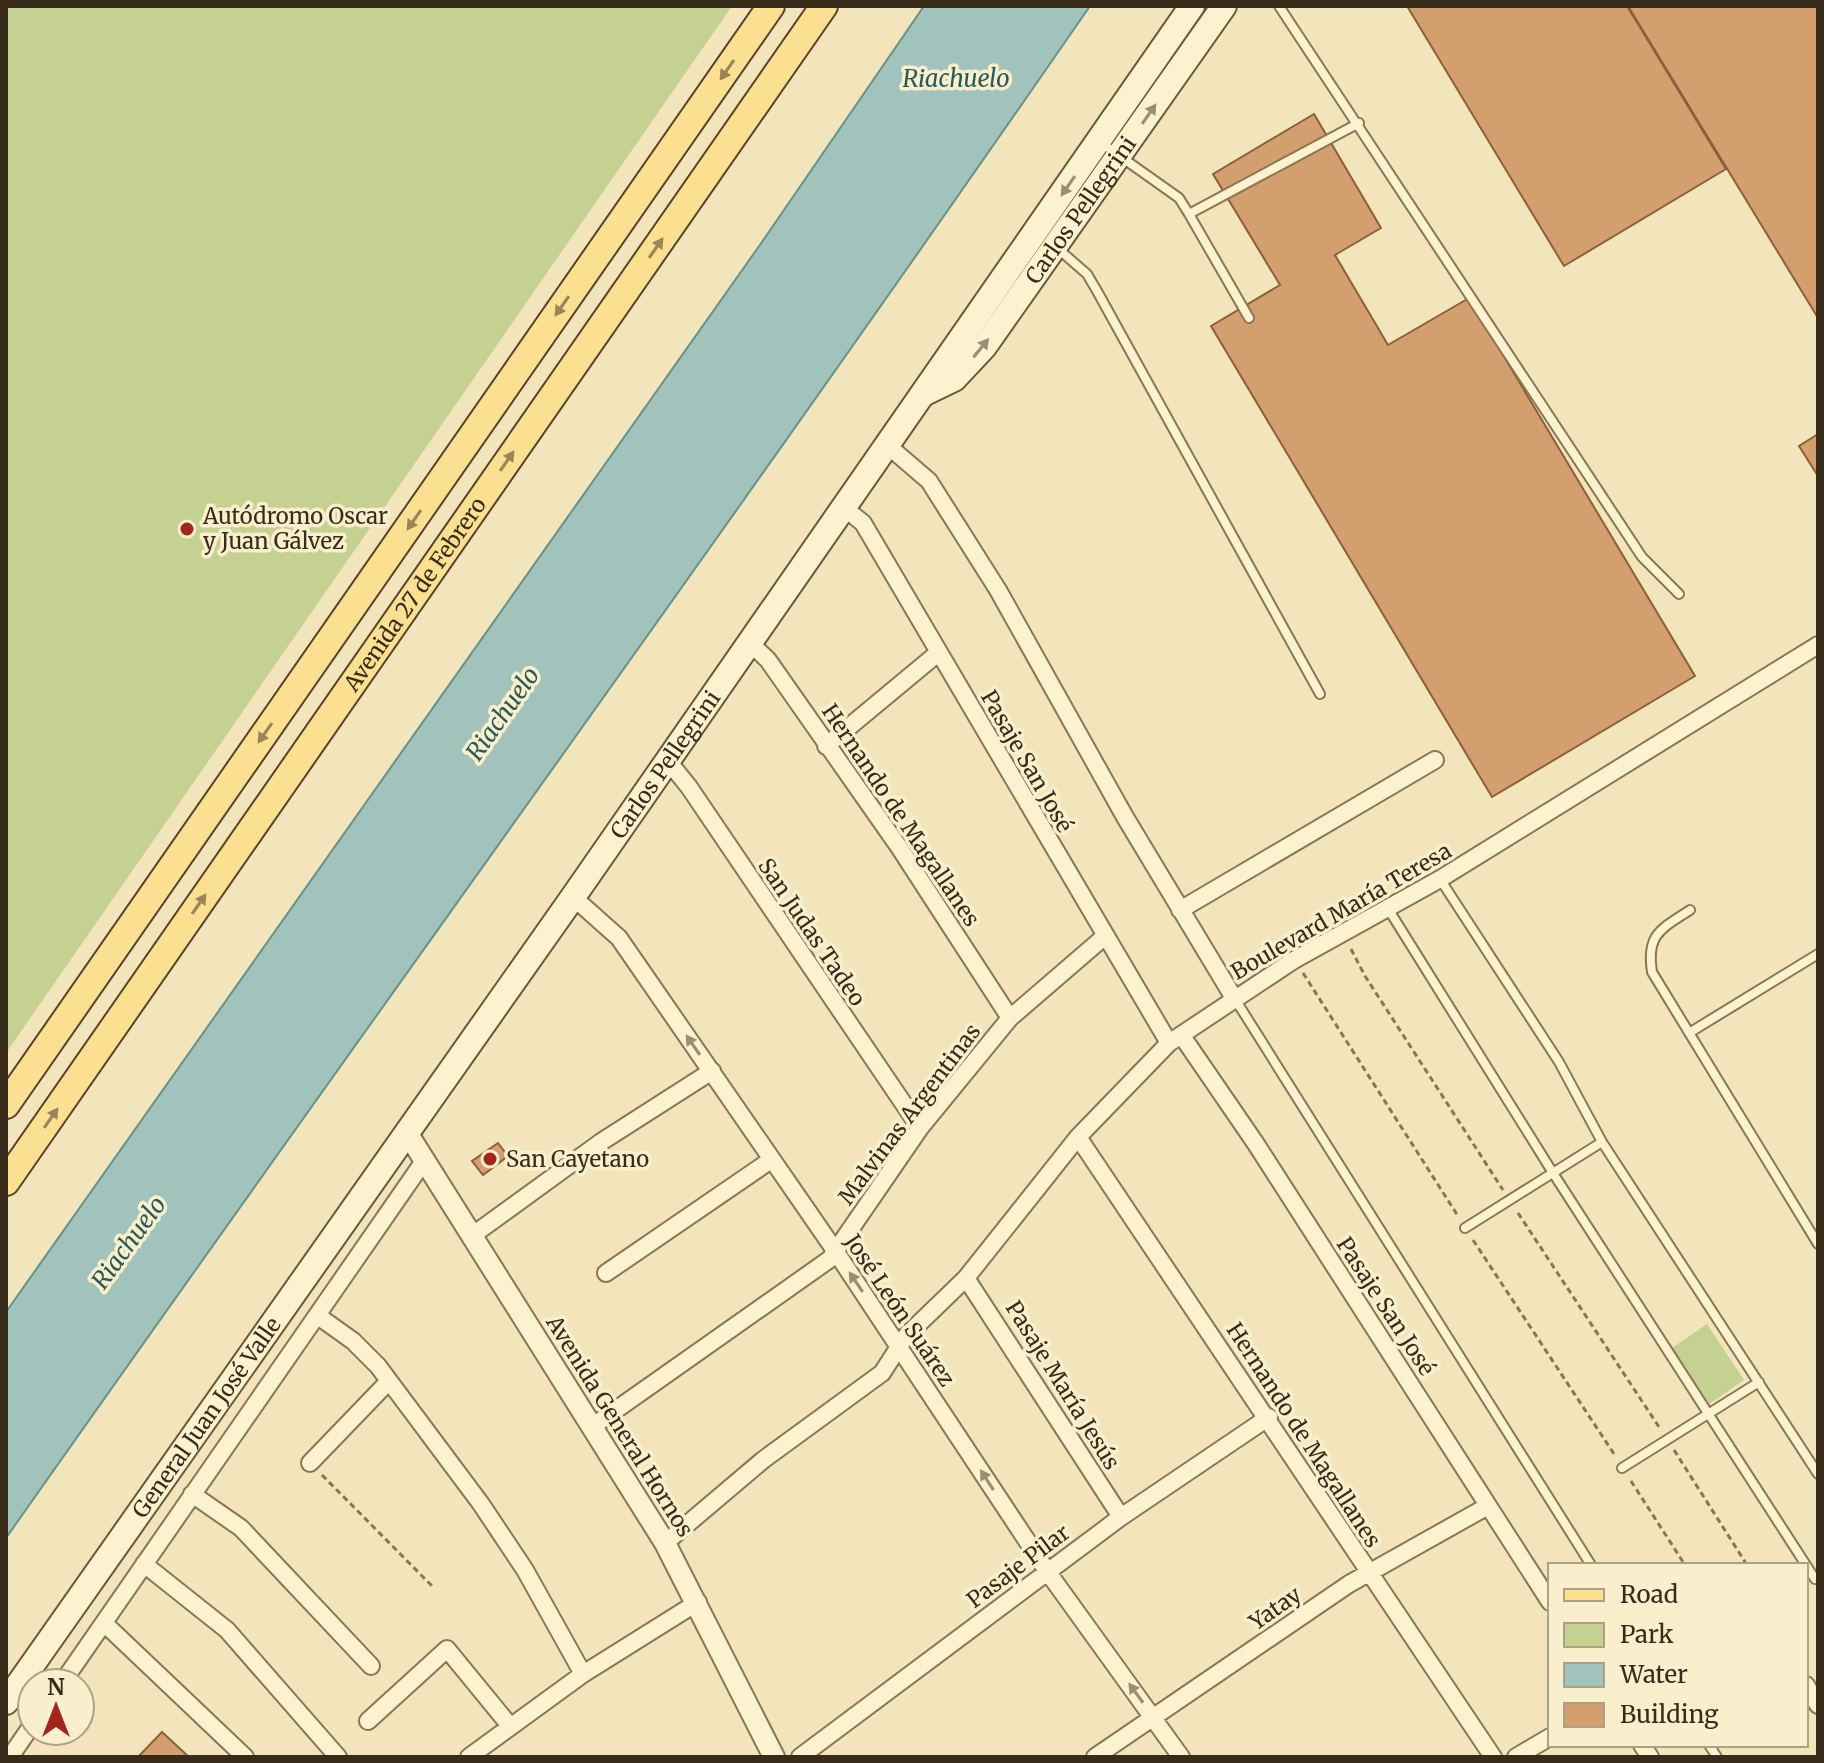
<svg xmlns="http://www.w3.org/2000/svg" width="1824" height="1763" viewBox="0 0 1824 1763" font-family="Merriweather,serif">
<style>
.green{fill:#c5d190}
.water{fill:#a1c3bb;stroke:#679189;stroke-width:2}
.building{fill:#d49f6e;stroke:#8d5f38;stroke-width:2}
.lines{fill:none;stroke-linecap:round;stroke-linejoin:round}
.service-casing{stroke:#8b7554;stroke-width:12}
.minor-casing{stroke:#8b7554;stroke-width:20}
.tertiary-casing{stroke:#8b7554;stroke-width:24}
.secondary-casing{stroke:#6d5638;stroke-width:28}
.primary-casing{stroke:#584229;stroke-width:30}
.path{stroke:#8b7554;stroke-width:3;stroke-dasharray:6 4;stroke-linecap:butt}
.service{stroke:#fcf2d0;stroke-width:8}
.minor{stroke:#fcf2d0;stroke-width:16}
.tertiary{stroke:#fcf2d0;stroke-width:20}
.secondary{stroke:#fcf2d0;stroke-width:24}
.primary{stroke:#fae090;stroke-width:26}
.oneway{fill:#9a8655}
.oneway2{fill:#9a8e75}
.poi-dot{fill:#a0261e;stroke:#f9efcd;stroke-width:3}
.labels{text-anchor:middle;stroke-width:7;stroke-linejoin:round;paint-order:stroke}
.street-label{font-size:22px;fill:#392b1a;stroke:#f9efcd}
.poi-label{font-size:22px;fill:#392b1a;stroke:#f9efcd;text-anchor:start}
.water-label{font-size:24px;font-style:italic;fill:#285a5a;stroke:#f9efcd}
</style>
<rect width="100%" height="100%" fill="#f2e5bc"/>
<path class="green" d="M6 6H732L6 1053Z
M1707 1324 1744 1380 1709 1404 1672 1348Z"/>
<path class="water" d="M924 6H1090C734 521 366 1026 6 1538V1312L762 242Z"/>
<path class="building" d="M1407 6H1627L1726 169 1564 266Z
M1628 6H1818V318Z
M1314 114 1381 228 1335 255 1388 345 1469 298 1695 676 1492 797 1211 326 1280 285 1213 174Z
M1818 434V476L1799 446Z
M498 1143 508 1156 483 1175 472 1161Z
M162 1732 189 1757H138Z"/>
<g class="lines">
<defs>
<path id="service" d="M1279 6 1642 557 1679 594
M1100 142 1179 198 1189 214
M1056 247 1087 274 1097 291 1320 694
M1249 318 1189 214 1359 123
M1440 879 1559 1062 1602 1142 1818 1474
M1387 907 1553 1173 1815 1579
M1690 910C1661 929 1646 934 1652 972L1818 1244
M1235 999 1591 1565
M1689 1033 1818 954
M1465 1228 1602 1142
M1622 1468 1759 1382
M1709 1745 1717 1757"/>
<path id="minor" d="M886 444 929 481 998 590 1125 817 1234 998
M843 507 863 523 1169 1043
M749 642 768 660 899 847 1010 1018
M826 746 938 653
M668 761 689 787 920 1128
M573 897 619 938 836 1252 1047 1571 1181 1757
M1180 910 1435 760
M1182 1036 1256 1144 1550 1602
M1078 1137 1493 1757
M473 1235 601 1142 712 1071
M606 1273 771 1160
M966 1278 1121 1517
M318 1316 353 1341 378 1366 481 1504 525 1570 583 1674
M593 1426 830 1259 920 1128 1010 1018 1104 937
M310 1463 389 1381
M192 1494 241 1528 371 1666
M665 1543 763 1460 882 1373 906 1336 966 1278 1078 1137 1169 1043 1294 960 1440 879 1818 645
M144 1564 227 1630 338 1757
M104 1623 245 1757
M62 1683 424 1161
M1806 1685 1818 1705
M368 1721 447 1649 510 1726
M1642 1745 1650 1757
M10 1757 32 1725
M469 1757 583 1674 698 1602
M800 1757 1121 1517 1269 1417
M1095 1757 1349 1584 1488 1506
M1516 1757 1550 1737"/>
<path id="tertiary" d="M406 1131 665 1543 774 1757"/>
<g id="secondary">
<path id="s1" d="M923 394 954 379 984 347 1224 6"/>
<path id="s2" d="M6 1702 573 897 1192 6"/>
</g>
<g id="primary">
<path d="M6 1105 771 6"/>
<path id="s3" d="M6 1182 824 6"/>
</g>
</defs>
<use href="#service" class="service-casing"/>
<use href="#minor" class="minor-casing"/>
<use href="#tertiary" class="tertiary-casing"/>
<use href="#secondary" class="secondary-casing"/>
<use href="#primary" class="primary-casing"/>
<path class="path" d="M1351 949 1365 976 1503 1190
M1303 973 1458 1216
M1518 1213 1659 1427
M1473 1240 1616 1457
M1674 1450 1747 1565
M322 1475 433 1587
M1631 1481 1685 1565"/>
<use href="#service" class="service"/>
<use href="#minor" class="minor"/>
<use href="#tertiary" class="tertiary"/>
<use href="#secondary" class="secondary"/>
<use href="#primary" class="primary"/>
</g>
<defs><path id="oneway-solid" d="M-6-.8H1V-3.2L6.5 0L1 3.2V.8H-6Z" transform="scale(2)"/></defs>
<g class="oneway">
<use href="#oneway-solid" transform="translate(727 70) rotate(125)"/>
<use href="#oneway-solid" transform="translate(656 248) rotate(-55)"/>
<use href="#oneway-solid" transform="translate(562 306) rotate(125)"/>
<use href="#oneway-solid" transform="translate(507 461) rotate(-55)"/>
<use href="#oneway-solid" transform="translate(414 520) rotate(125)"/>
<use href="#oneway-solid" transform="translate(265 733) rotate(125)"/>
<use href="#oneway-solid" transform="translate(199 904) rotate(-55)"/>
<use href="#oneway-solid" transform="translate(51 1118) rotate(-55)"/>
</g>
<g class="oneway2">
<use href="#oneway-solid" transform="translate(1149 114) rotate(-55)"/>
<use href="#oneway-solid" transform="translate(1068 186) rotate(125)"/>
<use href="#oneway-solid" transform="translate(981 348) rotate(-51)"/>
<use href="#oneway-solid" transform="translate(693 1045) rotate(-125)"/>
<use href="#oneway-solid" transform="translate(856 1282) rotate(-124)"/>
<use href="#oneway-solid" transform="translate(987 1480) rotate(-123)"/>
<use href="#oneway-solid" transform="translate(1136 1693) rotate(-126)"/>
</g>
<g class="poi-dot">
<circle cx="187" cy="529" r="8"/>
<circle cx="490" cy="1159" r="8"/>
</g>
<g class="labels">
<g class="street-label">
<text dy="8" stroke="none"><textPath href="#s1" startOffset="246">Carlos Pellegrini</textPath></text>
<text dy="8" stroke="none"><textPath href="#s3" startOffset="716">Avenida 27 de Febrero</textPath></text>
<text transform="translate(1027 761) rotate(60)" y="8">Pasaje San José</text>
<text dy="8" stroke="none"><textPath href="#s2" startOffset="1146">Carlos Pellegrini</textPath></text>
<text transform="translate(901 815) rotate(56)" y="8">Hernando de Magallanes</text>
<text transform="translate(1341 911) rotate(-30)" y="8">Boulevard María Teresa</text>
<text transform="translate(812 932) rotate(56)" y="8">San Judas Tadeo</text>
<text transform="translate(909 1114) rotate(-53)" y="8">Malvinas Argentinas</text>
<text transform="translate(1386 1306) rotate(57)" y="8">Pasaje San José</text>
<text transform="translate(900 1310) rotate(56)" y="8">José León Suárez</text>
<text transform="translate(1063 1385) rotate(58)" y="8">Pasaje María Jesús</text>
<text dy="8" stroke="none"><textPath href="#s2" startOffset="348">General Juan José Valle</textPath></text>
<text transform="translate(620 1426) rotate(58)" y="8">Avenida General Hornos</text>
<text transform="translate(1304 1435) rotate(57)" y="8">Hernando de Magallanes</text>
<text transform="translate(1018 1566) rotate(-37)" y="8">Pasaje Pilar</text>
<text transform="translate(1275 1608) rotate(-35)" y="8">Yatay</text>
</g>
<g class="poi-label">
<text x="203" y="524">Autódromo Oscar<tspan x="203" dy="25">y Juan Gálvez</tspan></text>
<text x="506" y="1167">San Cayetano</text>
</g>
<g class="water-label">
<text x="956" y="87">Riachuelo</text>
<text transform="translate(503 714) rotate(-55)" y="8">Riachuelo</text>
<text transform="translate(129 1243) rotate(-54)" y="8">Riachuelo</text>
</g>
</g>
<rect width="1824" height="1763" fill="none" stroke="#392b1a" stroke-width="16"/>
<rect x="1548" y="1563" width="260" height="184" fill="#f9efcd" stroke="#aca185" stroke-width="2"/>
<rect x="1564" y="1589" width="40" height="12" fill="#fae090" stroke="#aca185" stroke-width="2"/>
<text x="1620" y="1603" font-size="24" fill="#392b1a">Road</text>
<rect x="1564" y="1623" width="40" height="24" fill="#c5d190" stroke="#aca185" stroke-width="2"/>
<text x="1620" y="1643" font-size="24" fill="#392b1a">Park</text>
<rect x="1564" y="1663" width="40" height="24" fill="#a1c3bb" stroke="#aca185" stroke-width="2"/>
<text x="1620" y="1683" font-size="24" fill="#392b1a">Water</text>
<rect x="1564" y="1703" width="40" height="24" fill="#d49f6e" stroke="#aca185" stroke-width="2"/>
<text x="1620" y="1723" font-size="24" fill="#392b1a">Building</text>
<g transform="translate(56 1707)"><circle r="38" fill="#f9efcd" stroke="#aca185" stroke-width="2"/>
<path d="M0-6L14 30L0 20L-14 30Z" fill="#a0261e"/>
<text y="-12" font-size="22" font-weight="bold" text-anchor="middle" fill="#392b1a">N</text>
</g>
</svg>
